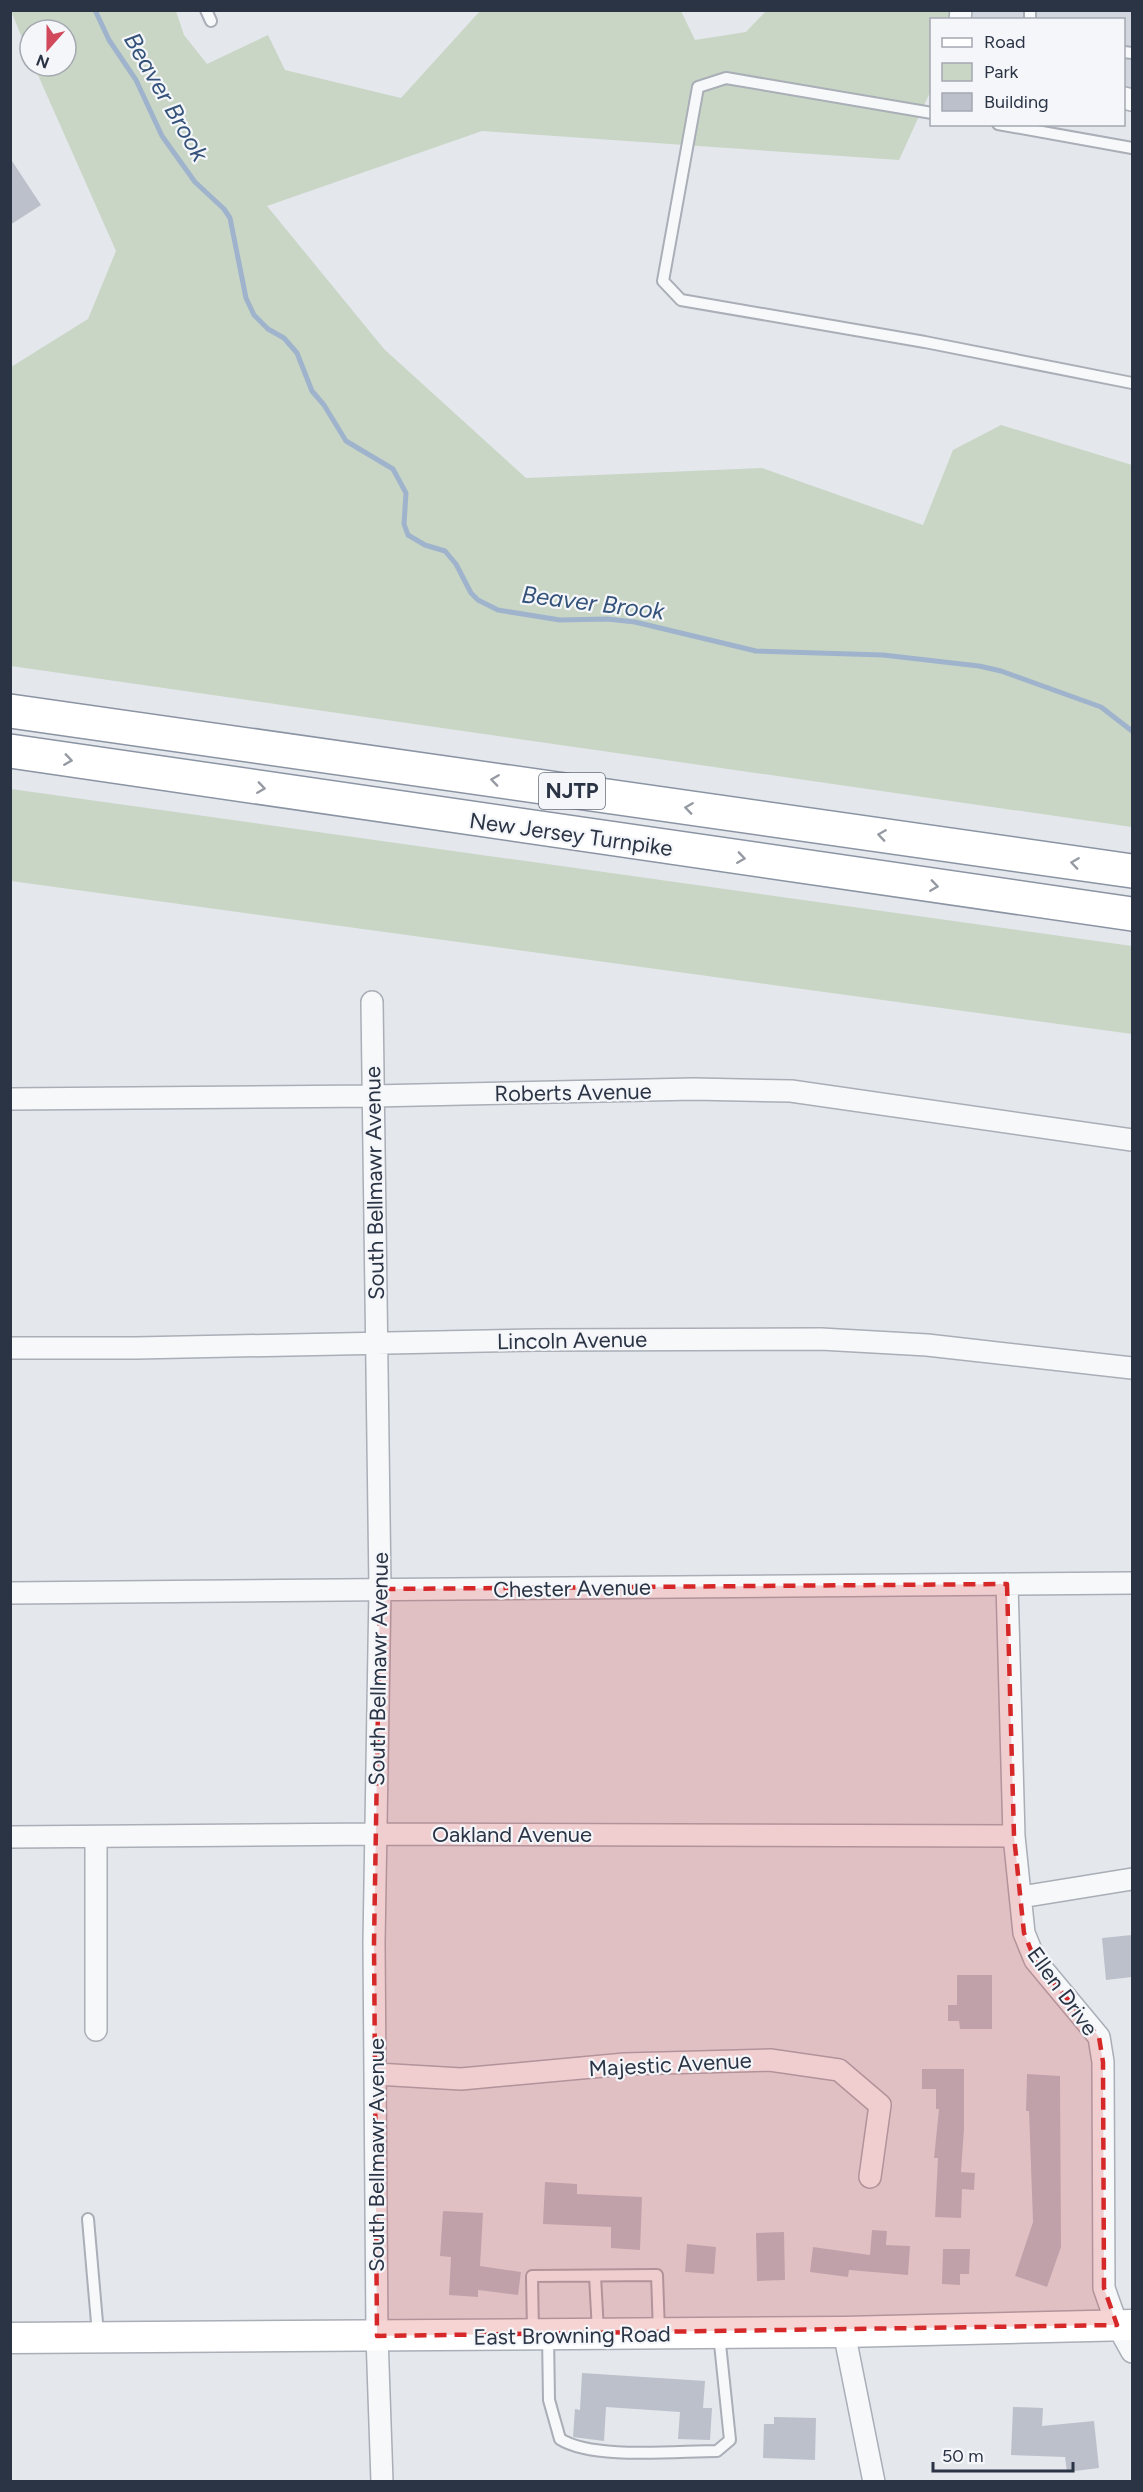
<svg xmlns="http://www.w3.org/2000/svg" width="1143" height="2492" viewBox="0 0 1143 2492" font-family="Figtree,sans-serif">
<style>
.built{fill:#d2d6de}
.green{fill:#c9d6c5}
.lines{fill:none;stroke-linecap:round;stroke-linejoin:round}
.stream{stroke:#9fb4cc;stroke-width:5}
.building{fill:#bbc0ca}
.service-casing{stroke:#a9aeb7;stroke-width:14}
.minor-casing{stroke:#a9aeb7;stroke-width:24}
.secondary-casing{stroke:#a9aeb7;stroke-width:33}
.motorway-casing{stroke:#8b94a3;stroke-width:36}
.service{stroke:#f7f8fa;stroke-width:10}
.minor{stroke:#f7f8fa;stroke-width:21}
.secondary{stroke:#fff;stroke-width:30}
.motorway{stroke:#fff;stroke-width:33}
.oneway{stroke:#959aa2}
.marked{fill:#d62828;fill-opacity:0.2;stroke:#d62828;stroke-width:4.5;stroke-dasharray:12 8;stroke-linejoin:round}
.labels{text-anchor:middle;stroke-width:4.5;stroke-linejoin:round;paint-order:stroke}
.shield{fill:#f4f6f9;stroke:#676e7b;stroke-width:1.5}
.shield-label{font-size:21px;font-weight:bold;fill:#2b3445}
.street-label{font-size:22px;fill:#2b3445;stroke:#f4f6f9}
.water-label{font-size:24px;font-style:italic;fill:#34527a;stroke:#f4f6f9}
</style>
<rect width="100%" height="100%" fill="#e4e7ec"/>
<path class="built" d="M957 11H1132V93H1124V20H955Z"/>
<path class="green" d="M11 11H176L184 35 207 64 268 35 285 70 401 98 480 11H681L695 40 746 32 766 11H957L955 19 932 20 931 90 899 160 482 131 267 206 384 349 526 478 762 468 923 525 953 450 1001 425 1132 465V827L11 666V367L88 319 116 251 34 66H66V30H30V57Z
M11 789 1132 946V1034L11 881Z"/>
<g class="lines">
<path class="stream" d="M95 10 109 40 136 80 162 136 195 182 224 209 230 218 246 298 254 315 268 329 284 338 297 353 312 391 324 405 346 441 393 469 406 493 404 524 408 535 425 545 445 551 456 564 471 593 478 600 498 610 560 620 607 619 635 622 756 651 883 655 979 666 1001 671 1101 707 1132 731"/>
</g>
<path class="building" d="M10 158 41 205 10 225Z
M1132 1935V1977L1106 1980 1102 1938Z
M957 1975H992V2029H960L959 2021H948V2005H957Z
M922 2069H964V2129L961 2172 975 2173 974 2190 962 2189 961 2218 935 2217 938 2158H934L939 2109H936V2089H922Z
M1027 2074 1060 2076 1061 2247 1047 2287 1015 2276 1033 2222 1029 2111H1026Z
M545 2182 577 2184V2194L642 2197 640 2250 611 2248V2227L543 2224Z
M443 2211 483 2213 480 2266 521 2272 518 2295 478 2290V2297L449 2295 451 2257 440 2256Z
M872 2230 887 2231 886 2245 910 2246 908 2275 849 2270 848 2277 810 2272 813 2247 870 2255Z
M784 2232 785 2280 757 2281 756 2233Z
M687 2244 716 2247 714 2274 685 2272Z
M943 2249H970L969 2274H960V2285L942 2284Z
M582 2373 705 2381 703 2408H712L710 2440 678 2439 680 2412 606 2407 604 2441 573 2437 575 2409 580 2410Z
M1013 2407 1043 2408 1042 2426 1094 2421 1099 2468 1067 2472 1065 2457 1011 2455Z
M774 2417 816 2418 815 2460 763 2458 764 2424H774Z"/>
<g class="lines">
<defs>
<path id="service" d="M206 10 211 21
M1030 20V10
M1124 52 1132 53
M932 113 726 78 698 87 663 281 681 300 925 342 1132 383
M998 124 1132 148
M88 2219 98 2334
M595 2276 598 2331
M533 2332 532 2276 657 2275 659 2332
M548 2335 549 2400 560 2439C593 2460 676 2451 717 2451L730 2440 719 2334"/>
<path id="minor" d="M960 20 961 10
M1124 98 1132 100
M372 1002 380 1589 374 1943 377 2336 382 2482
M10 1099 373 1096 694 1089 791 1091 1132 1140
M10 1348H136L536 1340 821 1339 927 1345 1132 1368
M1007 1584 1014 1836 1024 1933 1035 1960 1099 2037 1103 2062 1104 2288 1117 2325 1132 2352
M10 1593 1132 1583
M10 1837 376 1834 1014 1836
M96 1837V2030
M1021 1897 1132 1879
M376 2074 461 2079 625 2064 770 2060 839 2070 880 2105 870 2177
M844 2332 874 2482"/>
<path id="secondary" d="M10 2338 844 2332 1132 2325"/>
<path id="motorway" d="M10 711 1132 871
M10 751 1132 914"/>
</defs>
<use href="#service" class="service-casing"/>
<use href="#minor" class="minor-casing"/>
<use href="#secondary" class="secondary-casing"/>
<use href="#motorway" class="motorway-casing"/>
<use href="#service" class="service"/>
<use href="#minor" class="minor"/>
<use href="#secondary" class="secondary"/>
<use href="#motorway" class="motorway"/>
</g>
<defs><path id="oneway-chevron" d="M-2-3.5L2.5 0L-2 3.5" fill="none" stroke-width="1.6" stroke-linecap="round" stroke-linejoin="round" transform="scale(1.5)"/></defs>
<g class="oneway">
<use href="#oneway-chevron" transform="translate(68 760) rotate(8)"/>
<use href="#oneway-chevron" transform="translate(495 780) rotate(-172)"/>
<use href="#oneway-chevron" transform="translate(261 788) rotate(8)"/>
<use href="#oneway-chevron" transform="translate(689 808) rotate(-172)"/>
<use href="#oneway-chevron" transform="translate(882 835) rotate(-172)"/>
<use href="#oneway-chevron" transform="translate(741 858) rotate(8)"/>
<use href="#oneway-chevron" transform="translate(1075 863) rotate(-172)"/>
<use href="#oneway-chevron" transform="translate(934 886) rotate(8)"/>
</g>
<path class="marked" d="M1007 1584 1014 1836 1024 1933 1035 1960 1099 2037 1103 2062 1104 2288 1117 2325 377 2336 374 1943 380 1589Z"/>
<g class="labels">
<rect class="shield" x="539" y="773" width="66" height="36" rx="4.5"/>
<g class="shield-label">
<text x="572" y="798">NJTP</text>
</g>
<g class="street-label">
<text transform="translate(571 834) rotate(8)" y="8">New Jersey Turnpike</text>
<text transform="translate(573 1092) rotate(-1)" y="8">Roberts Avenue</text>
<text transform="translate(374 1183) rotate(-91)" y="8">South Bellmawr Avenue</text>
<text transform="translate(572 1340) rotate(-1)" y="8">Lincoln Avenue</text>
<text transform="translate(572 1588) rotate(-1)" y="8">Chester Avenue</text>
<text transform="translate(378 1669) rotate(-89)" y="8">South Bellmawr Avenue</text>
<text x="512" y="1842">Oakland Avenue</text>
<text transform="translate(1063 1991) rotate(54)" y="8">Ellen Drive</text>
<text transform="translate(670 2064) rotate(-3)" y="8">Majestic Avenue</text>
<text transform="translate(376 2155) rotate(-90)" y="8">South Bellmawr Avenue</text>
<text transform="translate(572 2335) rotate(-1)" y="8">East Browning Road</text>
</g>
<g class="water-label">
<text transform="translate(166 97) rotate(60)" y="8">Beaver Brook</text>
<text transform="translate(593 603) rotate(7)" y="8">Beaver Brook</text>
</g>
</g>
<rect width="1143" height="2492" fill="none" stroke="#2b3445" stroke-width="24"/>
<rect x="930" y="18" width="195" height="108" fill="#f4f6f9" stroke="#a4a8b1" stroke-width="1.5"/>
<rect x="942" y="38" width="30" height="9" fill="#ffffff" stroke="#a4a8b1" stroke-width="1.5"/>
<text x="984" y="48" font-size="18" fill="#2b3445">Road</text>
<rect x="942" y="63" width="30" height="18" fill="#c9d6c5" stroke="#a4a8b1" stroke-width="1.5"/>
<text x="984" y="78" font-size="18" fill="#2b3445">Park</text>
<rect x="942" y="93" width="30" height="18" fill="#bbc0ca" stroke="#a4a8b1" stroke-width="1.5"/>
<text x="984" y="108" font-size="18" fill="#2b3445">Building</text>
<g transform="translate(48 48) rotate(201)"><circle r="28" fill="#f4f6f9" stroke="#a4a8b1" stroke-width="1.5"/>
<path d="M0-4.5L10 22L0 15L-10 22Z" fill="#d1495b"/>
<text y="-9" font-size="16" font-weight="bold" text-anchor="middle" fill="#2b3445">N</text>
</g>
<path d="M933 2462v9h140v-9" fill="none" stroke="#2b3445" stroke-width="3"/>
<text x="942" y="2462" font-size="18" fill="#2b3445" stroke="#f4f6f9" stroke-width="4.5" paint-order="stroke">50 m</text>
</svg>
